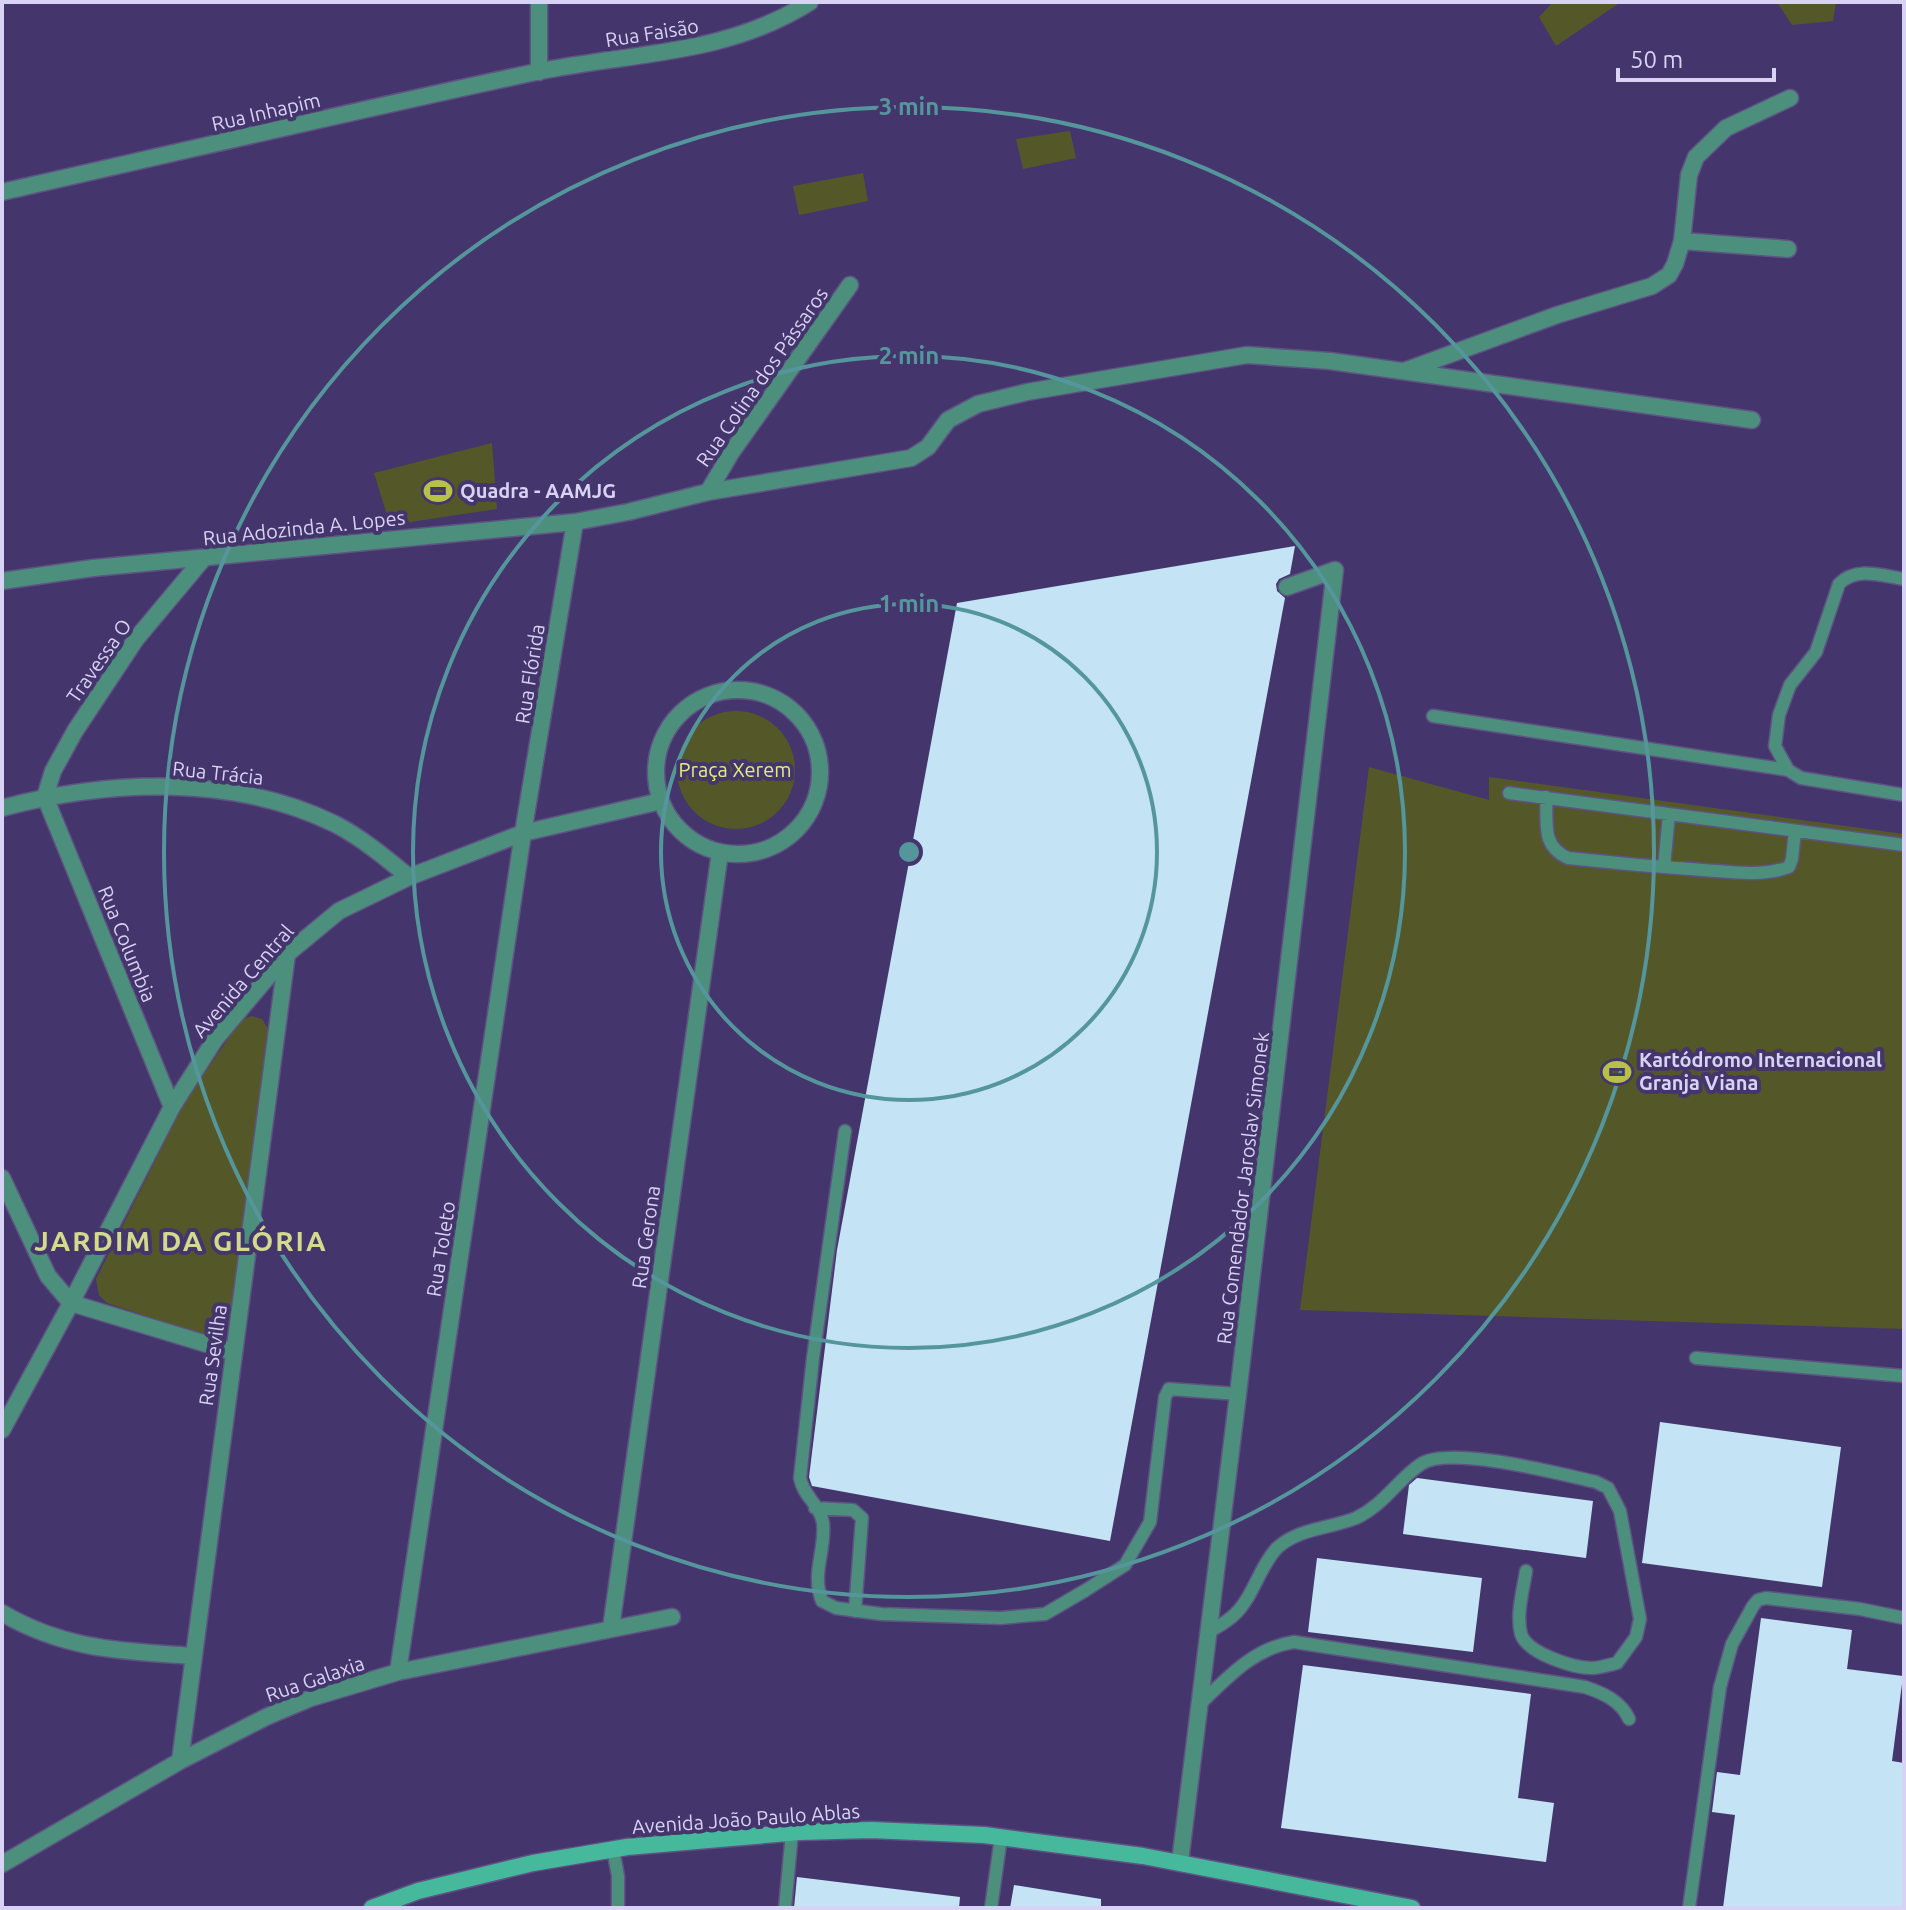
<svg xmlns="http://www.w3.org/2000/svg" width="1906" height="1910" viewBox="0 0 1906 1910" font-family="Ubuntu,sans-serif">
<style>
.green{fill:#545829}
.building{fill:#c4e4f6}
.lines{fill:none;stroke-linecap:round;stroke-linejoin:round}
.lane-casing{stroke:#5f5284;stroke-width:15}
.street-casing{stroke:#5f5284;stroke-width:19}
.secondary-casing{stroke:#5f5284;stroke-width:19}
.lane{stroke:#4c8f7c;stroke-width:12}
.street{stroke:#4c8f7c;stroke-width:16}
.secondary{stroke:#46b99d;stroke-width:16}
.ring{fill:none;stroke:#55969d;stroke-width:4}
.labels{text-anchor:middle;stroke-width:8;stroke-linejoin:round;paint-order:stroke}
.street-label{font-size:20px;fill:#d8d2f4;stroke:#44366c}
.poi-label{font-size:20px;font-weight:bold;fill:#d8d2f4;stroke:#44366c;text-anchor:start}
.park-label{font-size:20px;fill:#e2ed80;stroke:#44366c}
.district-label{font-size:28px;font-weight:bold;letter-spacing:2px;fill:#d2db8d;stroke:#44366c}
.centre{fill:#55969d;stroke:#44366c;stroke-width:4}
.ring-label{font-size:24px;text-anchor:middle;font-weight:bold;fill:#55969d;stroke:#44366c;stroke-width:8;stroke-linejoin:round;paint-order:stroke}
</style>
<rect width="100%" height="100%" fill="#44366c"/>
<path class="green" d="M1553 2H1621L1556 46 1539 17Z
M1777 2H1836L1833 21 1792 25Z
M1070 131 1076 158 1023 169 1016 139Z
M863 173 868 201 799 215 793 186Z
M492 443 497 509 390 525 374 473Z
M677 770a59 59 0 1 1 118 0a59 59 0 1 1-118 0Z
M1369 767 1489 800V777L1904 834V1329L1300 1310Z
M251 1016 262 1019 270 1032 229 1329 224 1336 215 1339 107 1303 99 1295 96 1279 183 1105 240 1021Z"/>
<path class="building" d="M1295 546 1290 574 1279 579 1276 584 1277 591 1285 598 1110 1541 812 1486 809 1477 837 1250 957 603Z
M1660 1422 1841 1447 1822 1587 1642 1563Z
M1417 1478 1593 1501 1586 1558 1403 1534 1409 1485Z
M1317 1558 1482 1578 1473 1652 1308 1632Z
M1761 1618 1852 1630 1847 1669 1903 1676 1892 1761 1904 1763V1908H1723L1735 1815 1712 1812 1717 1772 1740 1775Z
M1303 1665 1531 1694 1518 1798 1554 1803 1546 1862 1281 1828Z
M797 1877 960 1897 959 1908H794Z
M1014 1885 1101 1899V1908H1010Z"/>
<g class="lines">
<defs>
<path id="lane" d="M1904 579C1882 576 1857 566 1839 584L1816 652 1790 685 1779 715 1775 746 1788 770 1801 778 1904 795
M1433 716 1788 770
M1509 793 1904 845
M1546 797C1548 822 1540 845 1568 858 1613 863 1658 867 1703 870 1731 872 1763 877 1789 867L1792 859 1795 831
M1664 867 1669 814
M845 1131 813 1358 800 1478C803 1496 821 1506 823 1523 826 1551 811 1572 822 1601L836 1608 881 1614 1000 1618 1045 1614 1086 1590 1125 1565 1150 1522 1165 1397 1169 1389 1238 1394
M1696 1358 1904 1376
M815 1508 853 1510 862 1518 855 1611
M1209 1632C1217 1627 1227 1622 1234 1615 1253 1598 1259 1567 1277 1548 1299 1528 1328 1529 1356 1518 1384 1505 1397 1480 1421 1464 1450 1445 1561 1474 1596 1482L1608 1488 1620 1511 1640 1619 1636 1637 1617 1663C1609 1665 1599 1668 1592 1668 1573 1668 1527 1653 1521 1634 1516 1614 1523 1591 1526 1571
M1200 1704C1228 1677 1254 1648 1294 1642L1585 1687C1603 1693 1621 1701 1629 1719
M613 1849 618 1876V1908
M785 1908 792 1832
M991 1908 1001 1837
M1689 1908 1720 1687 1732 1644 1753 1606 1758 1600 1766 1598 1860 1609 1904 1618"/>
<path id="street" d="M539 2V72
M2 192C180 152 357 110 536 72 632 52 725 56 810 2
M1682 241 1788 249
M1407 370 1557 315 1652 286 1669 275 1675 264 1682 241 1689 175 1696 157 1726 128 1790 98
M708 492 731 453 850 285
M2 581 93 568 575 522 628 512 708 492 911 458 928 447 948 420 978 404 1027 392 1247 355 1330 361 1752 420
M656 772a82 82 0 1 1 164 0a82 82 0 1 1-164 0Z
M2 808C109 780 233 774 335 824 362 838 386 858 409 877
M172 1107 45 797 53 771 75 731 136 639 203 559
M2 1178 48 1276 71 1303 233 1352
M2 1430 71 1303 172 1107 216 1038 287 954 339 911 409 877 523 833 661 801
M2 1613C65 1650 122 1651 192 1656
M611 1628 720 852
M398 1672 523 833 575 522
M180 1761 287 954
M1180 1862 1238 1394 1335 570 1287 587
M2 1864 180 1761 266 1717 311 1698 398 1672 672 1617"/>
<path id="secondary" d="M372 1908 418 1891 533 1863 627 1847 800 1832 871 1830 984 1835 1143 1856 1412 1908"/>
</defs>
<use href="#lane" class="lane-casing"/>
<use href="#street" class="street-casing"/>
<use href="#secondary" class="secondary-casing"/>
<use href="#lane" class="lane"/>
<use href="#street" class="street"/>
<use href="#secondary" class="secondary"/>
</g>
<g class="ring">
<circle cx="909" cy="852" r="248"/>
<circle cx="909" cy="852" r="496"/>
<circle cx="909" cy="852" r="745"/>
</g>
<defs>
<symbol id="stadium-bare" viewBox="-9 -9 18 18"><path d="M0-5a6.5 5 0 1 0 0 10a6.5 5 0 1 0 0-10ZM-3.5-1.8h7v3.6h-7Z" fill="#b7c148" stroke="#44366c" stroke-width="2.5" paint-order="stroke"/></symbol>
</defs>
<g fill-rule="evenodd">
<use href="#stadium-bare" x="418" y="471" width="40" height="40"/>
<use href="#stadium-bare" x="1597" y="1052" width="40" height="40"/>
</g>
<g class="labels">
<g class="street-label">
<text transform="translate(652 33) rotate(-9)" y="7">Rua Faisão</text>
<text transform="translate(266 112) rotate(-13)" y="7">Rua Inhapim</text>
<text transform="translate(762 377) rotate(-55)" y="7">Rua Colina dos Pássaros</text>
<text transform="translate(304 528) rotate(-6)" y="7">Rua Adozinda A. Lopes</text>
<text transform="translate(99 661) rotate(-55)" y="7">Travessa O</text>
<text transform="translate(530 674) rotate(-81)" y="7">Rua Flórida</text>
<text transform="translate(218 773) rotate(6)" y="7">Rua Trácia</text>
<text transform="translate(127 944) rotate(68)" y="7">Rua Columbia</text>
<text transform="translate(243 981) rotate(-49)" y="7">Avenida Central</text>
<text transform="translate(1243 1188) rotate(-83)" y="7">Rua Comendador Jaroslav Simonek</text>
<text transform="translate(646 1237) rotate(-82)" y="7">Rua Gerona</text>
<text transform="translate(441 1249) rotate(-81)" y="7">Rua Toleto</text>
<text transform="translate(213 1355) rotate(-82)" y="7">Rua Sevilha</text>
<text transform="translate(315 1679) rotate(-19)" y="7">Rua Galaxia</text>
<text transform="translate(746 1819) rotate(-4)" y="7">Avenida João Paulo Ablas</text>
</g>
<g class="poi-label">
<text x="460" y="498">Quadra - AAMJG</text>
<text x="1639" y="1067">Kartódromo Internacional<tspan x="1639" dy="23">Granja Viana</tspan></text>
</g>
<g class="park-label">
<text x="735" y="777">Praça Xerem</text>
</g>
<g class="district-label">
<text x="181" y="1251">JARDIM DA GLÓRIA</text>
</g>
</g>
<circle cx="909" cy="852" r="12" class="centre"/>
<g class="ring-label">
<text x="909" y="115">3 min</text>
<text x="909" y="364">2 min</text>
<text x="909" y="612">1 min</text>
</g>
<rect width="1906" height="1910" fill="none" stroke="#d8d2f4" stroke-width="8"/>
<path d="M1618 68v12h156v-12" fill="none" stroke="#d8d2f4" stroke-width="4"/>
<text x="1630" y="68" font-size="24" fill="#d8d2f4" stroke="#44366c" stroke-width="6" paint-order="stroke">50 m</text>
</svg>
